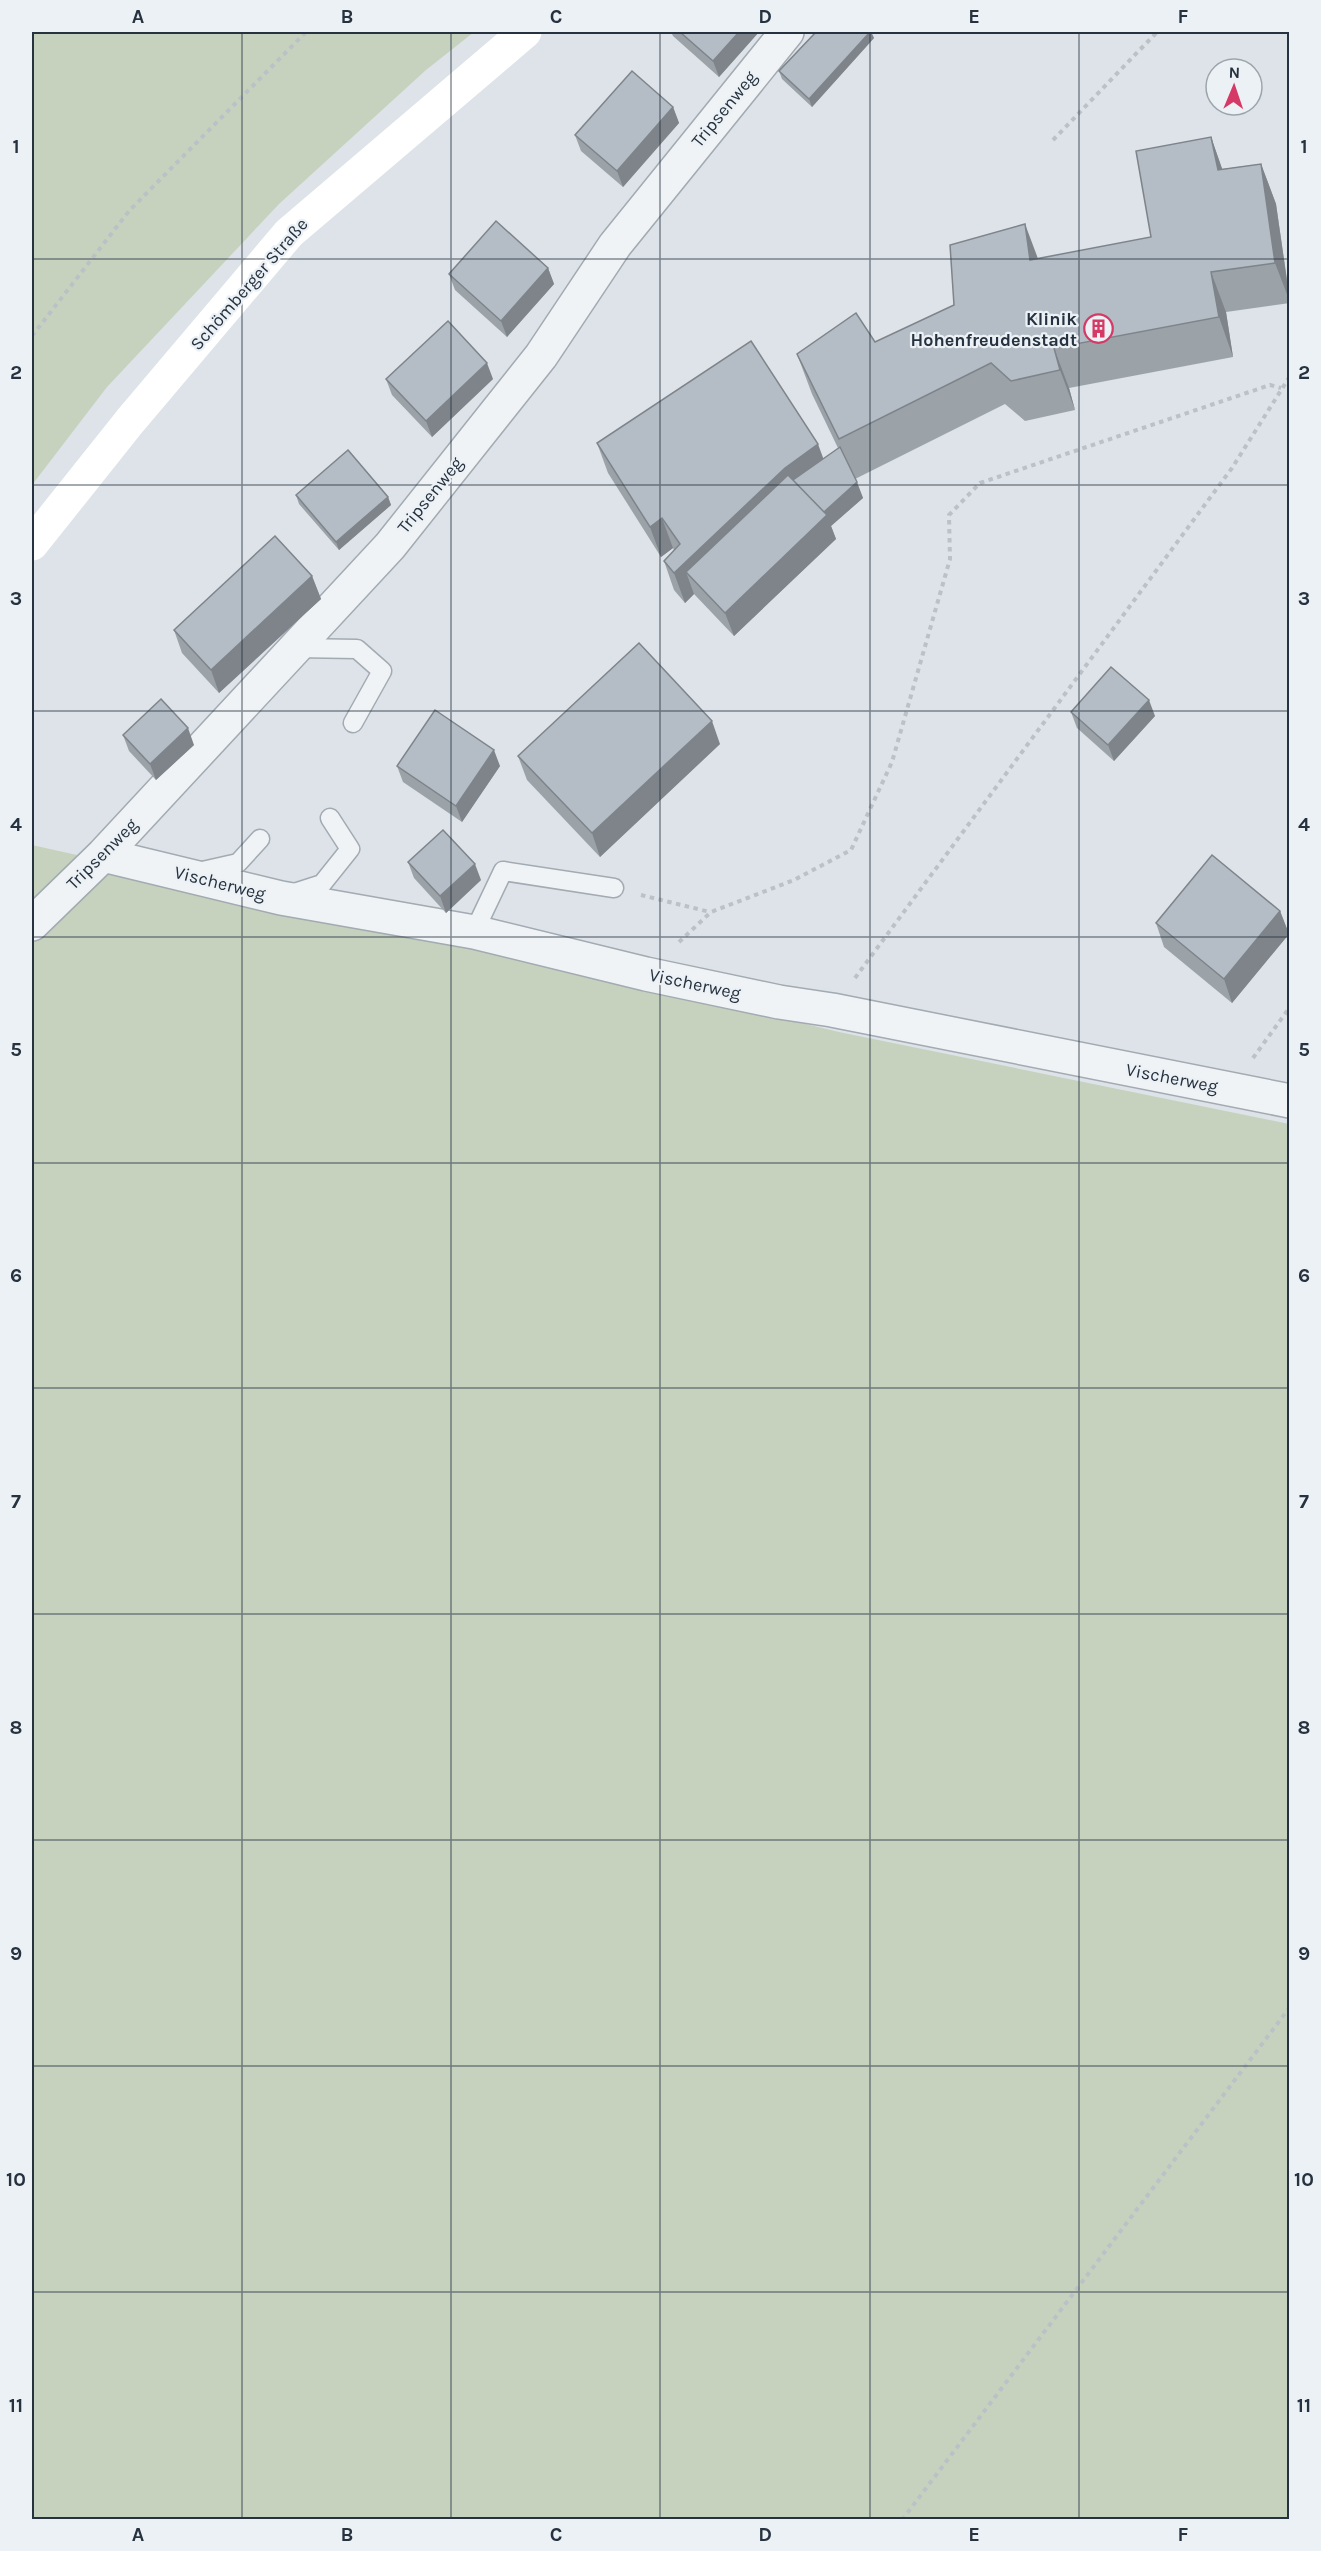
<svg xmlns="http://www.w3.org/2000/svg" width="1321" height="2551" viewBox="0 0 1321 2551" font-family="Karla,sans-serif">
<style>
.green{fill:#c6d2be}
.lines{fill:none;stroke-linecap:round;stroke-linejoin:round}
.lane-casing{stroke:#a2aab2;stroke-width:21}
.street-casing{stroke:#a2aab2;stroke-width:36}
.path{stroke:#bbc1c6;stroke-width:4;stroke-dasharray:4.5 4.5;stroke-linecap:butt}
.lane{stroke:#f0f3f6;stroke-width:18}
.street{stroke:#f0f3f6;stroke-width:33}
.secondary{stroke:#fff;stroke-width:33}
.wall{fill:#9ba3a9}
.shaded-wall{fill:#7e848a}
.building{fill:#b4bdc5;stroke:#7e848a;stroke-width:1.5}
.grid{fill:none;stroke:#26323f;stroke-width:1.5;stroke-opacity:0.55}
.labels{text-anchor:middle;stroke-width:4.5;stroke-linejoin:round;paint-order:stroke}
.street-label{font-size:18px;fill:#26323f;stroke:#ecf1f5}
.poi-label{font-size:18px;font-weight:bold;fill:#26323f;stroke:#ecf1f5;text-anchor:end}
.neatline{fill:none;stroke:#26323f;stroke-width:2}
.grid-label{font-size:20px;text-anchor:middle;font-weight:bold;fill:#26323f}
</style>
<rect width="100%" height="100%" fill="#dde3e8"/>
<path class="green" d="M32 32H474L426 70 279 204 107 387 32 485Z
M32 845 458 940 839 1032 1289 1124V2519L32 2520Z"/>
<g class="lines">
<defs>
<path id="lane" d="M296 648 357 649 382 671 353 723
M198 872 238 863 260 839
M291 894 322 884 350 849 330 818
M474 932 503 871 614 888"/>
<path id="street" d="M103 855 281 898 474 932 646 974 779 1002 832 1010 1290 1101
M32 924 103 855 390 546 541 356 615 245 787 32"/>
</defs>
<use href="#lane" class="lane-casing"/>
<use href="#street" class="street-casing"/>
<path class="path" d="M1053 140 1157 32
M32 336 129 211 306 32
M641 895 710 912
M679 942 711 912 794 880 851 850 892 762 950 559 949 515 980 483 1270 385 1281 388
M855 978 1232 468 1290 376
M1253 1058 1290 1007
M902 2520 1290 2007"/>
<use href="#lane" class="lane"/>
<use href="#street" class="street"/>
<path class="secondary" d="M32 544 130 421 289 233 525 32"/>
</g>
<path class="wall" d="M671 32H759L719 77 673 36Z
M816 32H871L874 38 812 107 782 79 779 71Z
M673 107 679 123 623 187 581 151 575 135Z
M1211 137 1222 169 1261 164 1276 204 1290 300V303L1226 312 1233 357 1069 388 1075 410 1025 421 1005 404 855 479 863 498 831 526 836 539 734 636 694 594 685 603 674 590 664 561 674 550 673 548 661 557 608 473 597 443 824 459 838 448 812 394 797 354 875 342 954 305 1038 259 1151 237Z
M548 268 554 284 507 337 455 290 449 274Z
M386 379H493L432 437 392 395Z
M296 495 388 497 391 505 339 550 299 504Z
M312 576 321 599 219 693 182 653 174 630Z
M1071 712 1155 716 1114 761 1077 728Z
M123 735 194 745 156 780 129 751Z
M720 744 600 857 527 780 518 756Z
M397 766H500L462 822 403 782Z
M408 862 481 880 446 913 414 878Z
M1280 911 1289 934 1232 1003 1164 947 1156 923Z"/>
<path class="shaded-wall" d="M739 32H759L719 77 713 61Z
M870 32H871L874 38 812 107 809 99Z
M673 107 679 123 623 187 617 171Z
M1211 137 1225 177 1218 170Z
M1261 164 1276 204 1290 302 1275 263Z
M1025 224 1040 264 1030 260Z
M548 268 554 284 507 337 501 321Z
M1211 272 1226 312 1233 357 1219 317Z
M1054 348 1069 388 1075 410 1060 370Z
M487 363 493 379 432 437 426 421Z
M818 444 829 474 686 572 694 594 685 603 674 573 785 468Z
M857 482 863 498 831 526 836 539 734 636 725 613 821 514Z
M388 497 391 505 339 550 336 542Z
M662 518 673 548 661 557 650 527Z
M312 576 321 599 219 693 211 670Z
M1149 700 1155 716 1114 761 1108 745Z
M712 721 720 744 600 857 592 833Z
M188 728 194 745 156 780 150 764Z
M494 750 500 766 462 822 456 806Z
M475 864 481 880 446 913 440 896Z
M1280 911 1289 934 1232 1003 1224 979Z"/>
<path class="building" d="M680 32H739L713 61Z
M816 32H870L809 99 779 71Z
M632 71 673 107 617 171 575 135Z
M1211 137 1218 170 1261 164 1275 263 1211 272 1219 317 1054 348 1060 370 1011 381 991 363 839 439 797 354 856 313 875 342 954 305 950 245 1025 224 1030 260 1151 237 1136 151Z
M496 221 548 268 501 321 449 274Z
M448 321 487 363 426 421 386 379Z
M751 341 818 444 785 468 674 573 664 561 680 544 662 518 650 527 597 443Z
M840 447 857 482 824 512 793 480Z
M348 450 388 497 336 542 296 495Z
M788 475 827 515 725 613 686 572Z
M275 536 312 576 211 670 174 630Z
M639 643 712 721 592 833 518 756Z
M1111 667 1149 700 1108 745 1071 712Z
M161 699 188 728 150 764 123 735Z
M435 710 494 750 456 806 397 766Z
M443 830 475 864 440 896 408 862Z
M1212 855 1280 911 1224 979 1156 923Z"/>
<path class="grid" d="M242 32V2520M451 32V2520M660 32V2520M870 32V2520M1079 32V2520M32 259H1290M32 485H1290M32 711H1290M32 937H1290M32 1163H1290M32 1388H1290M32 1614H1290M32 1840H1290M32 2066H1290M32 2292H1290"/>
<defs>
<symbol id="building-ring" viewBox="-11 -11 22 22"><circle r="9.5" fill="#ecf1f5" stroke="#d53a66" stroke-width="1.5"/><path d="M-4-6H4V6H1V3H-1V6H-4ZM-2.5-4.3h1.7v1.8h-1.7ZM.8-4.3h1.7v1.8H.8ZM-2.5-1h1.7V.8h-1.7ZM.8-1h1.7V.8H.8Z" fill="#d53a66"/></symbol>
</defs>
<g fill-rule="evenodd">
<use href="#building-ring" x="1082" y="312" width="33" height="33"/>
</g>
<g class="labels">
<g class="street-label">
<text transform="translate(724 109) rotate(-51)" y="6">Tripsenweg</text>
<text transform="translate(249 284) rotate(-49)" y="6">Schömberger Straße</text>
<text transform="translate(430 495) rotate(-51)" y="6">Tripsenweg</text>
<text transform="translate(102 854) rotate(-45)" y="6">Tripsenweg</text>
<text transform="translate(220 883) rotate(14)" y="6">Vischerweg</text>
<text transform="translate(695 984) rotate(12)" y="6">Vischerweg</text>
<text transform="translate(1172 1078) rotate(11)" y="6">Vischerweg</text>
</g>
<g class="poi-label">
<text x="1077" y="325">Klinik<tspan x="1077" dy="21">Hohenfreudenstadt</tspan></text>
</g>
</g>
<rect width="1321" height="2551" fill="none" stroke="#ecf1f5" stroke-width="66"/>
<g transform="translate(1234 87) rotate(2)"><circle r="28" fill="#ecf1f5" stroke="#9da5ac" stroke-width="1.5"/>
<path d="M0-4.5L10 22L0 15L-10 22Z" fill="#d53a66"/>
<text y="-9" font-size="16" font-weight="bold" text-anchor="middle" fill="#26323f">N</text>
</g>
<rect x="33" y="33" width="1255" height="2485" class="neatline"/>
<g class="grid-label">
<text x="138" y="23">A</text>
<text x="347" y="23">B</text>
<text x="556" y="23">C</text>
<text x="765" y="23">D</text>
<text x="974" y="23">E</text>
<text x="1183" y="23">F</text>
<text x="16" y="153">1</text>
<text x="1304" y="153">1</text>
<text x="16" y="379">2</text>
<text x="1304" y="379">2</text>
<text x="16" y="605">3</text>
<text x="1304" y="605">3</text>
<text x="16" y="831">4</text>
<text x="1304" y="831">4</text>
<text x="16" y="1056">5</text>
<text x="1304" y="1056">5</text>
<text x="16" y="1282">6</text>
<text x="1304" y="1282">6</text>
<text x="16" y="1508">7</text>
<text x="1304" y="1508">7</text>
<text x="16" y="1734">8</text>
<text x="1304" y="1734">8</text>
<text x="16" y="1960">9</text>
<text x="1304" y="1960">9</text>
<text x="16" y="2186">10</text>
<text x="1304" y="2186">10</text>
<text x="16" y="2412">11</text>
<text x="1304" y="2412">11</text>
<text x="138" y="2541">A</text>
<text x="347" y="2541">B</text>
<text x="556" y="2541">C</text>
<text x="765" y="2541">D</text>
<text x="974" y="2541">E</text>
<text x="1183" y="2541">F</text>
</g>
</svg>
